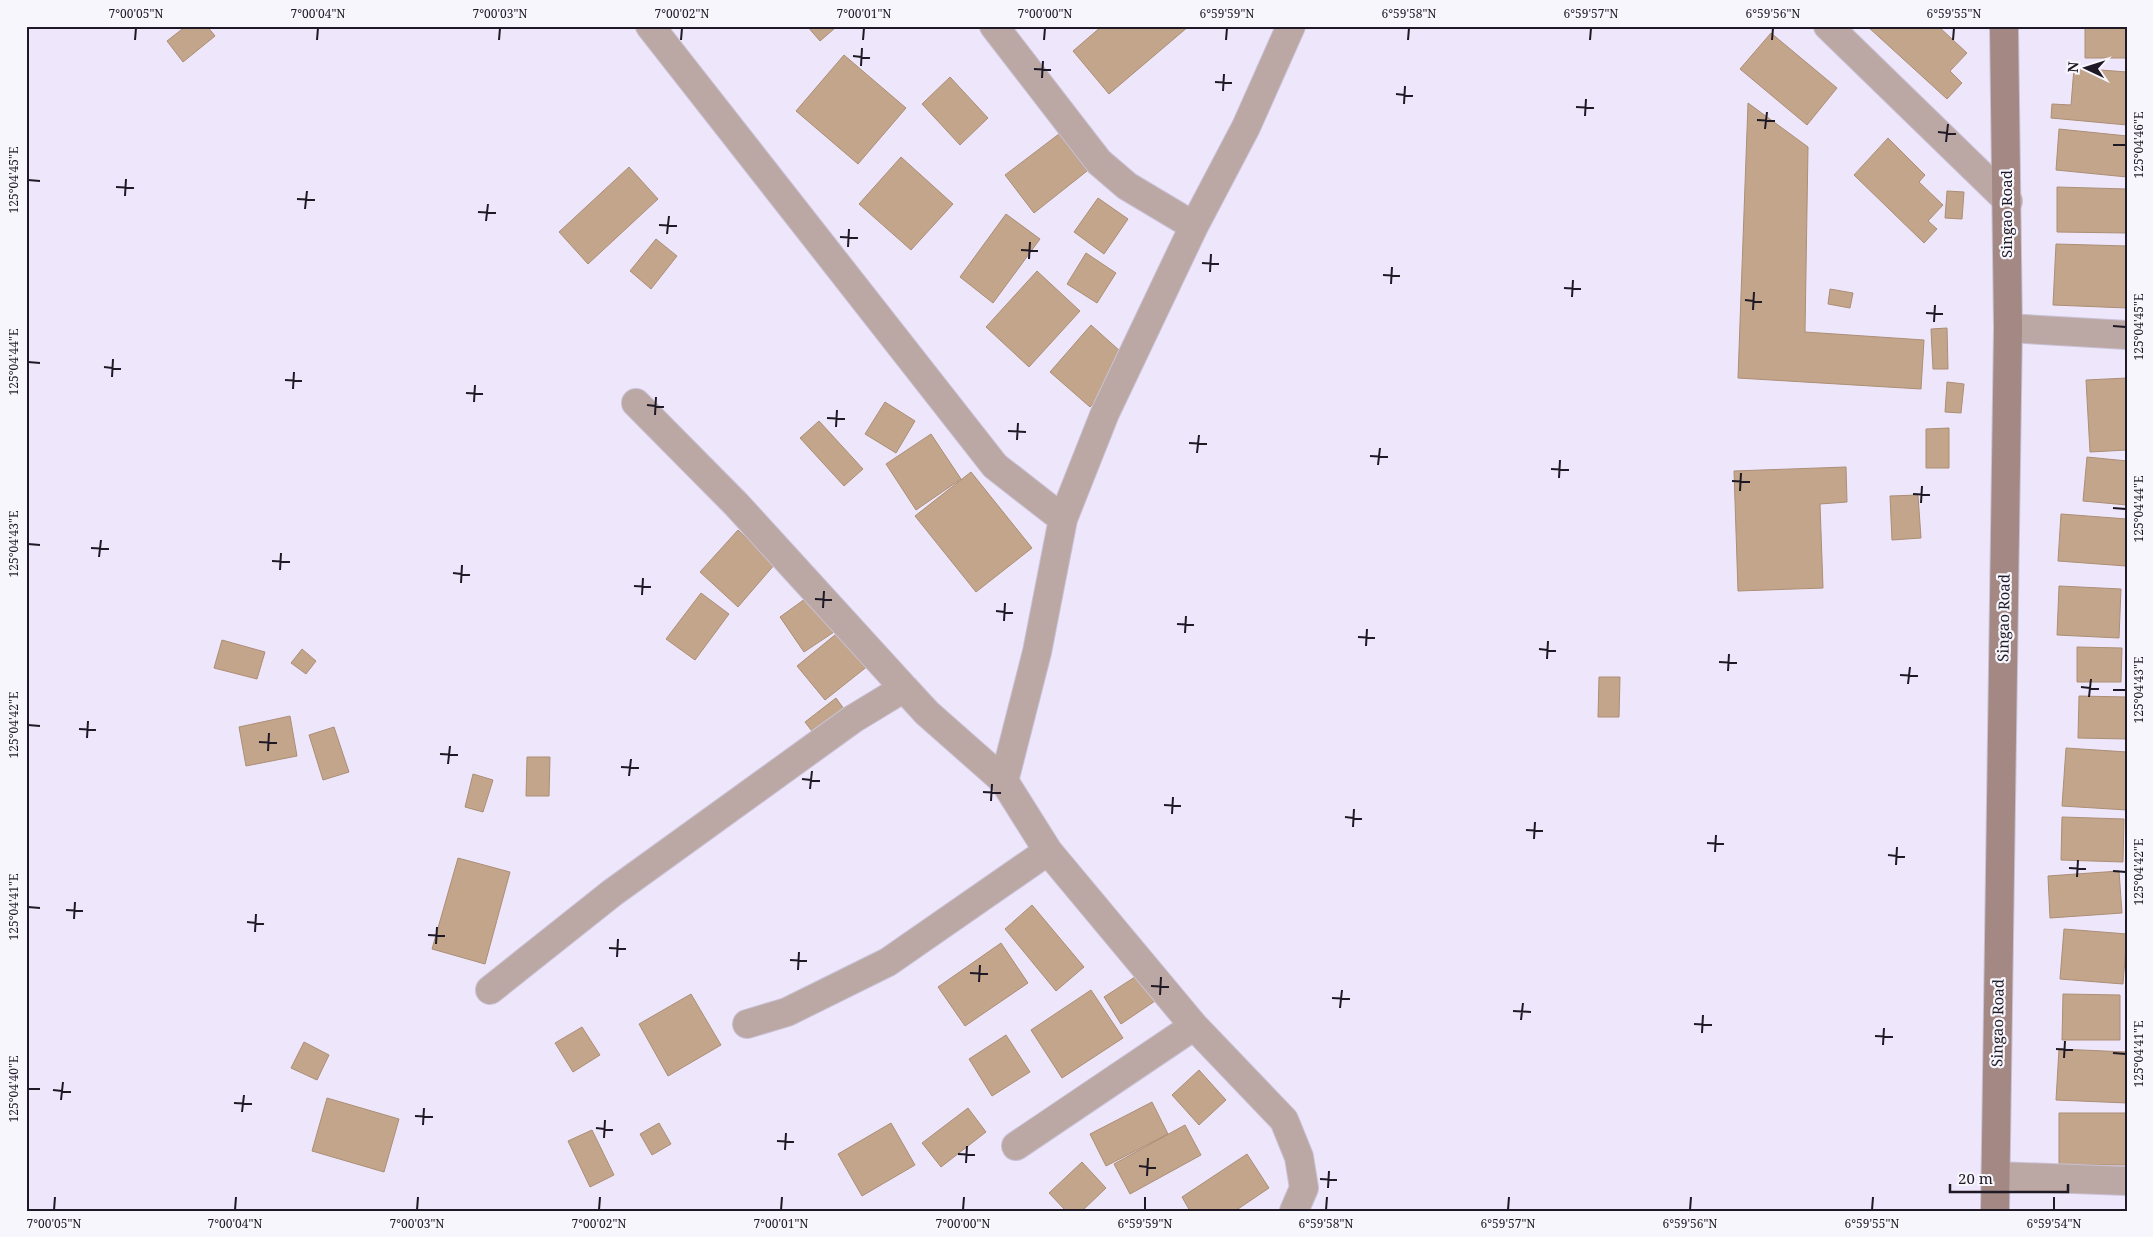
<svg xmlns="http://www.w3.org/2000/svg" width="2153" height="1237" viewBox="0 0 2153 1237" font-family="'Noto Serif',serif">
<style>
.building{fill:#c3a58c;stroke:#ab8e75}
.lines{fill:none;stroke-linecap:round;stroke-linejoin:round}
.street-casing{stroke:#c9c1d4;stroke-width:30}
.secondary-casing{stroke:#c9c1d4;stroke-width:30}
.street{stroke:#bba8a5;stroke-width:28}
.secondary{stroke:#a38884;stroke-width:28}
.ticks{fill:none;stroke:#1e1925;stroke-width:2}
.labels{text-anchor:middle;stroke-width:4.5;stroke-linejoin:round;paint-order:stroke}
.street-label{font-size:15px;fill:#1e1925;stroke:#f8f6fd}
.neatline{fill:none;stroke:#1e1925;stroke-width:2}
.ticks-label{font-size:12px;text-anchor:middle;fill:#1e1925}
</style>
<rect width="100%" height="100%" fill="#eee6fb"/>
<path class="building" d="M186 26H207L215 36 183 62 167 41Z
M807 26H834L835 28 820 41Z
M1102 26H1189L1109 94 1073 51Z
M1867 26H1938L1967 53 1950 71 1962 83 1947 99Z
M2085 26H2127V58H2085Z
M1771 33 1837 88 1807 125 1740 69Z
M844 55 906 108 858 164 796 111Z
M2074 68 2127 72V125L2051 118 2052 104 2071 105Z
M950 77 988 118 960 145 922 104Z
M1748 103 1808 147 1805 332 1924 340 1921 389 1738 378Z
M2059 129 2127 136V177L2056 170Z
M1059 134 1087 171 1034 213 1005 175Z
M1888 138 1925 175 1919 182 1943 205 1928 221 1937 229 1924 243 1854 175Z
M901 157 953 204 911 250 859 204Z
M629 167 658 199 588 264 559 232Z
M2057 187 2127 189V233L2057 232Z
M1947 191 1964 192 1962 219 1945 218Z
M1098 198 1128 219 1104 254 1074 232Z
M1006 214 1040 239 993 303 960 277Z
M656 239 677 256 651 289 630 271Z
M2056 244 2127 246V308L2053 305Z
M1086 253 1116 273 1097 303 1067 284Z
M1037 271 1080 311 1029 367 986 327Z
M1830 289 1853 293 1850 308 1828 304Z
M1091 325 1130 360 1090 407 1050 372Z
M1947 328 1948 369H1933L1931 329Z
M2127 378V450L2090 452 2086 380Z
M1947 382 1964 384 1961 413 1945 412Z
M885 402 915 421 896 453 865 434Z
M819 421 863 469 844 486 800 438Z
M1949 428V468H1926V429Z
M931 434 961 479 916 510 886 464Z
M2087 457 2127 461V505L2083 501Z
M1846 467 1847 502 1820 504 1823 588 1738 591 1734 471Z
M971 472 1032 548 976 592 915 516Z
M1918 495 1921 538 1892 540 1890 496Z
M2061 514 2127 519 2126 566 2058 561Z
M738 530 775 564 738 607 700 572Z
M2059 586 2121 589 2119 638 2057 635Z
M701 593 729 614 695 660 666 639Z
M809 596 834 632 804 652 780 617Z
M841 630 869 665 825 700 797 666Z
M222 640 265 652 257 679 214 668Z
M2077 647 2122 648 2121 682H2077Z
M302 649 316 661 306 674 291 663Z
M1599 677H1620L1619 717H1598Z
M2079 696 2127 697V739L2078 738Z
M836 698 849 716 818 739 805 722Z
M290 716 297 756 246 766 239 727Z
M334 727 349 772 323 780 309 735Z
M2066 748 2127 752V810L2062 806Z
M527 757H550L549 796H526Z
M473 774 493 780 483 812 465 807Z
M2062 817 2124 819 2123 862 2061 860Z
M458 858 510 872 485 964 432 949Z
M2119 871 2122 913 2050 918 2048 876Z
M1032 905 1084 967 1056 991 1005 929Z
M2064 929 2127 934 2123 984 2060 979Z
M1001 943 1028 983 965 1026 938 987Z
M1138 975 1155 1001 1121 1024 1104 997Z
M1091 990 1123 1038 1062 1078 1031 1030Z
M691 994 721 1045 668 1076 639 1024Z
M2063 994 2120 995V1040H2062Z
M582 1027 600 1055 573 1072 555 1043Z
M1006 1035 1030 1072 992 1096 969 1059Z
M304 1042 329 1055 317 1080 291 1068Z
M2059 1049 2127 1052V1103L2056 1100Z
M1199 1070 1226 1100 1199 1125 1172 1095Z
M327 1098 399 1119 384 1172 312 1151Z
M1152 1102 1168 1134 1106 1166 1090 1134Z
M968 1108 986 1132 941 1167 922 1143Z
M2059 1113H2127V1165H2059Z
M659 1123 671 1144 652 1155 640 1134Z
M891 1123 915 1165 862 1196 838 1154Z
M1185 1125 1201 1155 1130 1194 1114 1164Z
M592 1130 614 1175 590 1187 568 1141Z
M1247 1154 1269 1188 1235 1211H1190L1182 1197Z
M1082 1162 1106 1188 1082 1211H1066L1049 1193Z"/>
<g class="lines">
<defs>
<path id="street" d="M650 26 995 466 1063 519
M994 26 1099 162 1127 186 1194 226
M1291 26 1246 127 1194 226 1105 413 1063 519 1037 652 1004 781 1048 851 1194 1026 1284 1120 1299 1157 1304 1188 1294 1211
M1828 26 2008 201
M2008 328 2127 335
M636 403 736 504 904 688
M490 990 612 893 853 719 904 688 927 713 1004 781
M747 1024 787 1012 888 962 1048 851
M1016 1146 1194 1026
M1996 1176 2127 1181"/>
<path id="secondary" d="M1995 1211 2008 328 2004 26"/>
</defs>
<use href="#street" class="street-casing"/>
<use href="#secondary" class="secondary-casing"/>
<use href="#street" class="street"/>
<use href="#secondary" class="secondary"/>
</g>
<path class="ticks" d="M135 40 136 28M317 40 318 28M499 40 500 28M681 40 682 28M863 40 864 28M1044 40 1045 28M1226 40 1227 28M1408 40 1409 28M1590 40 1591 28M1772 40 1773 28M1953 40 1954 28M853 56 870 58M861 66 862 48M1034 69 1051 70M1042 78 1043 61M1215 82 1232 83M1223 91 1224 74M1396 94 1413 96M1404 104 1405 86M1576 107 1594 108M1585 116 1586 99M1757 120 1775 121M1765 129 1767 112M1938 132 1956 134M1946 142 1948 124M2113 145H2126M28 180 40 181M116 187 134 188M125 196 126 179M297 199 315 200M305 209 307 191M478 212 496 213M486 221 488 204M659 225 677 226M667 234 669 216M840 237 858 238M848 247 849 229M1021 250 1038 251M1029 259 1030 242M1202 263 1219 264M1210 272 1211 254M1383 275 1400 276M1391 284 1392 267M1564 288 1581 289M1572 297 1573 280M1745 300 1762 302M1753 310 1754 292M1926 313 1943 314M1934 322 1935 305M2113 326 2126 327M28 362 40 363M104 367 121 369M112 377 113 359M285 380 302 381M293 389 294 372M466 393 483 394M474 402 475 385M647 405 664 407M655 415 656 397M827 418 845 419M836 427 837 410M1008 431 1026 432M1017 440 1018 423M1189 443 1207 444M1197 453 1199 435M1370 456 1388 457M1378 465 1380 448M1551 469 1569 470M1559 478 1560 460M1732 481 1750 482M1740 491 1741 473M1913 494 1930 495M1921 503 1922 486M2113 508 2126 509M28 544 40 545M91 548 109 549M99 557 101 540M272 561 290 562M280 570 281 553M453 573 470 575M461 583 462 565M634 586 651 587M642 595 643 578M815 599 832 600M823 608 824 591M996 611 1013 613M1004 621 1005 603M1177 624 1194 625M1185 633 1186 616M1358 637 1375 638M1366 646 1367 629M1539 649 1556 651M1547 659 1548 641M1719 662 1737 663M1728 671 1729 654M1900 675 1918 676M1908 684 1910 667M2081 687 2099 689M2113 690H2126M2089 697 2091 679M28 725 40 726M79 729 96 730M87 738 88 721M259 742 277 743M268 751 269 733M440 754 458 755M448 764 450 746M621 767 639 768M629 776 631 759M802 779 820 781M810 789 812 771M983 792 1001 793M991 801 992 784M1164 805 1181 806M1172 814 1173 797M1345 817 1362 819M1353 827 1354 809M1526 830 1543 831M1534 839 1535 822M1707 843 1724 844M1715 852 1716 835M1888 855 1905 857M1896 865 1897 847M2069 868 2086 869M2113 871 2126 872M2077 877 2078 860M28 907 40 908M66 910 83 911M74 919 75 902M247 922 264 924M255 932 256 914M428 935 445 936M436 944 437 927M609 948 626 949M617 957 618 939M790 960 807 961M798 970 799 952M970 973 988 974M979 982 980 965M1151 986 1169 987M1160 995 1161 977M1332 998 1350 999M1340 1008 1342 990M1513 1011 1531 1012M1521 1020 1523 1003M1694 1024 1712 1025M1702 1033 1703 1015M1875 1036 1893 1037M1883 1045 1884 1028M2056 1049 2073 1050M2113 1053 2126 1054M2064 1058 2065 1041M28 1089H40M53 1090 71 1092M61 1100 63 1082M234 1103 252 1104M242 1112 244 1095M415 1116 433 1117M423 1125 424 1108M596 1128 613 1130M604 1138 605 1120M777 1141 794 1142M785 1150 786 1133M958 1154 975 1155M966 1163 967 1146M1139 1166 1156 1168M1147 1176 1148 1158M1320 1179 1337 1180M1328 1188 1329 1171M54 1210 55 1197M235 1210 236 1197M417 1210 418 1197M599 1210 600 1197M781 1210 782 1197M963 1210 964 1197M1145 1210V1197M1326 1210 1327 1197M1508 1210 1509 1197M1690 1210 1691 1197M1872 1210 1873 1197M2054 1210V1197"/>
<g class="labels">
<g class="street-label">
<text transform="translate(2007 214) rotate(-90)" y="5">Singao Road</text>
<text transform="translate(2004 618) rotate(-89)" y="5">Singao Road</text>
<text transform="translate(1998 1023) rotate(-89)" y="5">Singao Road</text>
</g>
</g>
<rect width="2153" height="1237" fill="none" stroke="#f8f6fd" stroke-width="55"/>
<g transform="translate(2086 68) rotate(274)" stroke="#f8f6fd" stroke-width="4" paint-order="stroke">
<path d="M0-4L9 19L0 12L-9 19Z" fill="#1e1925"/>
<text y="-8" font-size="14" font-weight="bold" text-anchor="middle" fill="#1e1925">N</text>
</g>
<path d="M1950 1184v8h118v-8" fill="none" stroke="#1e1925" stroke-width="2.5"/>
<text x="1958" y="1184" font-size="15" fill="#1e1925" stroke="#f8f6fd" stroke-width="4" paint-order="stroke">20 m</text>
<rect x="28" y="28" width="2098" height="1182" class="neatline"/>
<g class="ticks-label">
<text x="136" y="18">7°00'05"N</text>
<text x="318" y="18">7°00'04"N</text>
<text x="500" y="18">7°00'03"N</text>
<text x="682" y="18">7°00'02"N</text>
<text x="864" y="18">7°00'01"N</text>
<text x="1045" y="18">7°00'00"N</text>
<text x="1227" y="18">6°59'59"N</text>
<text x="1409" y="18">6°59'58"N</text>
<text x="1591" y="18">6°59'57"N</text>
<text x="1773" y="18">6°59'56"N</text>
<text x="1954" y="18">6°59'55"N</text>
<text transform="translate(2139 145) rotate(-90)" y="4">125°04'46"E</text>
<text transform="translate(14 180) rotate(-90)" y="4">125°04'45"E</text>
<text transform="translate(2139 327) rotate(-90)" y="4">125°04'45"E</text>
<text transform="translate(14 362) rotate(-90)" y="4">125°04'44"E</text>
<text transform="translate(2139 509) rotate(-90)" y="4">125°04'44"E</text>
<text transform="translate(14 544) rotate(-90)" y="4">125°04'43"E</text>
<text transform="translate(2139 690) rotate(-90)" y="4">125°04'43"E</text>
<text transform="translate(14 725) rotate(-90)" y="4">125°04'42"E</text>
<text transform="translate(2139 872) rotate(-90)" y="4">125°04'42"E</text>
<text transform="translate(14 907) rotate(-90)" y="4">125°04'41"E</text>
<text transform="translate(2139 1054) rotate(-90)" y="4">125°04'41"E</text>
<text transform="translate(14 1089) rotate(-90)" y="4">125°04'40"E</text>
<text x="54" y="1228">7°00'05"N</text>
<text x="235" y="1228">7°00'04"N</text>
<text x="417" y="1228">7°00'03"N</text>
<text x="599" y="1228">7°00'02"N</text>
<text x="781" y="1228">7°00'01"N</text>
<text x="963" y="1228">7°00'00"N</text>
<text x="1145" y="1228">6°59'59"N</text>
<text x="1326" y="1228">6°59'58"N</text>
<text x="1508" y="1228">6°59'57"N</text>
<text x="1690" y="1228">6°59'56"N</text>
<text x="1872" y="1228">6°59'55"N</text>
<text x="2054" y="1228">6°59'54"N</text>
</g>
</svg>
